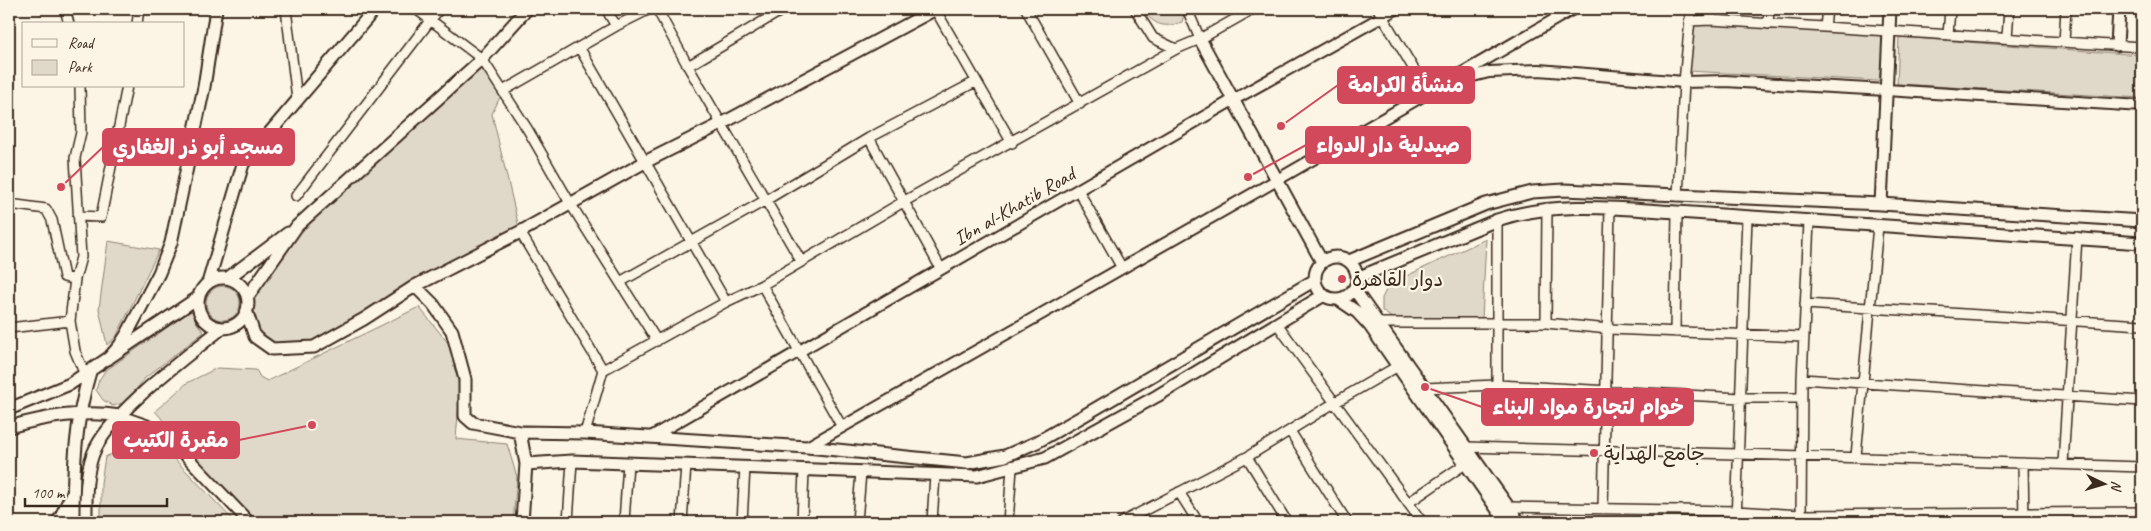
<svg xmlns="http://www.w3.org/2000/svg" width="2151" height="531" viewBox="0 0 2151 531" font-family="Caveat,'Playpen Sans Arabic',sans-serif">
<style>
.green{fill:#e0d8c8;stroke:#8e8173}
.lines{fill:none;stroke-linecap:round;stroke-linejoin:round}
.minor-casing{stroke:#3b2a1e;stroke-width:12}
.tertiary-casing{stroke:#3b2a1e;stroke-width:14}
.secondary-casing{stroke:#3b2a1e;stroke-width:15}
.minor{stroke:#fcf5e5;stroke-width:9}
.tertiary{stroke:#fcf5e5;stroke-width:10}
.secondary{stroke:#fcf5e5;stroke-width:11}
.poi-dot{fill:#d1495b;stroke:#fcf5e5;stroke-width:2}
.labels{text-anchor:middle;stroke-width:4.5;stroke-linejoin:round;paint-order:stroke}
.street-label{font-size:20px;fill:#3b2a1e;stroke:#fcf5e5}
.poi-label{font-size:20px;fill:#3b2a1e;stroke:#fcf5e5;text-anchor:start}
.leader{fill:none;stroke:#d1495b;stroke-width:2}
.callout-dot{fill:#d1495b;stroke:#fcf5e5;stroke-width:2}
.callout{fill:#d1495b;stroke:#d1495b;stroke-width:2}
.callout-label{font-size:21px;text-anchor:middle;font-weight:bold;fill:#fff}
</style>
<rect width="100%" height="100%" fill="#fcf5e5"/>
<filter id="ink" filterUnits="userSpaceOnUse"><feTurbulence type="fractalNoise" baseFrequency=".02" numOctaves="2"/><feDisplacementMap in="SourceGraphic" scale="10" xChannelSelector="R" yChannelSelector="G"/><feConvolveMatrix kernelMatrix="1 2 1 2 8 2 1 2 1" color-interpolation-filters="sRGB"/></filter>
<g filter="url(#ink)">
<path class="green" d="M1143 9H1181L1184 14 1182 22C1164 29 1153 25 1143 9Z
M1691 23 1884 35 1879 81 1687 71Z
M1899 37 2142 55V98L1897 84Z
M482 59 503 91 492 114 520 232 314 347 272 349 255 337 248 309 249 300 297 226Z
M1486 239 1482 319 1392 318 1382 311V298L1389 284Z
M108 241 159 250 116 337 107 345 99 309Z
M206 303a17 17 0 1 1 34 0a17 17 0 1 1-34 0Z
M419 307 449 344 460 390 456 439 507 444 517 477 513 522H251L155 411 187 383 217 368 256 370 260 377 267 381Z
M192 310 196 322 204 332 145 378 126 402 113 406 103 400 96 390 99 380 105 371Z
M154 441 167 451 235 522H101V483L105 457 128 447Z"/>
<g class="lines">
<defs>
<path id="minor" d="M65 9 69 24
M286 9 297 99
M416 9 482 59 528 130 570 203 657 341
M606 9 616 26
M657 9 689 68 801 261
M935 9 1012 143
M1026 9 1080 104
M1135 9 1153 38 1176 49
M1187 9 1200 39
M1378 9 1428 93
M1711 20 1712 9
M1689 21 1711 20 2142 47
M137 24 139 9
M1768 24 1769 9
M1825 27 1827 9
M1948 35 1950 9
M2007 38 2009 9
M2064 42 2066 9
M579 47 726 302
M688 66 784 9
M80 86 81 132 75 158 81 257 75 279 70 321 75 351 85 375
M503 91 616 26 650 9
M869 138 941 269
M1078 190 1122 268
M296 196 439 9
M1678 196 1684 82 1691 9
M9 204 46 209 52 220 64 277 75 279
M78 216 101 217 127 86
M1497 220V385
M520 232 603 370 585 433
M620 282 766 200 869 138 975 82
M762 285 842 427
M1805 304 2142 325
M1379 323H1546L1609 329 1803 337
M1546 323 1547 208
M1278 325 1422 522
M9 328 70 321
M1675 332 1677 212
M603 370 726 302 762 285 903 202 1176 49 1200 39 1253 9
M1802 379 2142 401
M1424 388 1497 385 1741 398H1801
M1290 431 1347 522
M1465 447C1691 452 1916 459 2142 467
M1856 456 1878 226
M1247 457 1287 522
M2023 463 2024 522
M2063 464 2077 237
M1179 492 1198 522
M1408 503 1465 464
M1509 507 1736 511 1801 515 2142 512
M1603 509 1610 208
M568 522 572 461
M624 522 628 463
M682 522 686 465
M742 522 745 467
M802 522 804 470
M857 522 861 472
M932 522 935 475
M1008 522 1012 468
M1122 522 1247 457 1334 403 1398 366
M1736 522 1747 217
M1801 522 1802 379 1809 221"/>
<path id="tertiary" d="M1457 80 1489 72 1539 70 1684 82 1725 81 1886 90 2142 106
M120 416 146 425 170 439 249 522
M651 437 1233 100 1396 9
M807 447 1277 180 1573 9"/>
<path id="secondary" d="M1200 39 1322 262
M2117 45 2119 9
M1881 204 1890 9
M1315 278a21 21 0 1 1 42 0a21 21 0 1 1-42 0Z
M1349 261 1486 204 1532 192 1564 190 1881 204 2142 221
M198 303a25 25 0 1 1 50 0a25 25 0 1 1-50 0Z
M228 278 288 233
M1357 278 1497 220C1554 201 1616 208 1677 212L2142 243
M208 283 243 164 375 9
M415 286 433 304 452 331 465 379V416L473 423 520 432 526 464 522 522
M1354 289 1519 522
M248 296 297 226 482 59 527 9
M1338 299 1357 312 1370 326 1506 522
M247 313 255 337 272 349 314 347 364 319 415 286 520 232 645 162 721 124 936 9
M108 359 120 345 127 334 159 273 171 243 204 87 216 9
M9 409 70 384 199 297
M9 427C45 417 82 410 120 416
M520 432 585 433 807 447 967 463 1005 456 1037 442 1083 416 1315 280
M526 464 572 461 977 476 1045 458 1157 396 1324 295
M58 522 71 496
M73 522C73 472 75 420 90 372
M86 522C86 499 85 476 93 454 108 414 186 357 221 329"/>
</defs>
<use href="#minor" class="minor-casing"/>
<use href="#tertiary" class="tertiary-casing"/>
<use href="#secondary" class="secondary-casing"/>
<use href="#minor" class="minor"/>
<use href="#tertiary" class="tertiary"/>
<use href="#secondary" class="secondary"/>
</g>
</g>
<g class="poi-dot">
<circle cx="1342" cy="279" r="5"/>
<circle cx="1594" cy="453" r="5"/>
</g>
<g class="labels">
<g class="street-label">
<text transform="translate(1014 206) rotate(-30)" y="7">Ibn al-Khatib Road</text>
</g>
<g class="poi-label">
<text x="1352" y="286">دوار القاهرة</text>
<text x="1604" y="460">جامع الهداية</text>
</g>
</g>
<path class="leader" d="M1281 126L1338 85M1248 177L1306 145M61 187L103 147M1425 387L1482 407M312 425L239 440"/>
<g class="callout-dot">
<circle cx="1281" cy="126" r="5"/>
<circle cx="1248" cy="177" r="5"/>
<circle cx="61" cy="187" r="5"/>
<circle cx="1425" cy="387" r="5"/>
<circle cx="312" cy="425" r="5"/>
</g>
<g class="callout">
<rect x="1338" y="67" width="136" height="36" rx="5"/>
<rect x="1306" y="127" width="164" height="36" rx="5"/>
<rect x="103" y="129" width="191" height="36" rx="5"/>
<rect x="1482" y="389" width="211" height="36" rx="5"/>
<rect x="113" y="422" width="126" height="36" rx="5"/>
</g>
<g class="callout-label">
<text x="1406" y="92">منشأة الكرامة</text>
<text x="1388" y="152">صيدلية دار الدواء</text>
<text x="198" y="154">مسجد أبو ذر الغفاري</text>
<text x="1588" y="414">خوام لتجارة مواد البناء</text>
<text x="176" y="447">مقبرة الكتيب</text>
</g>
<rect width="2151" height="531" fill="none" stroke="#fcf5e5" stroke-width="30"/>
<rect x="15" y="15" width="2121" height="501" fill="none" stroke="#3b2a1e" stroke-width="2" filter="url(#ink)"/>
<rect x="22" y="22" width="162" height="65" fill="#fcf5e5" stroke="#afa495"/>
<rect x="32" y="39" width="25" height="8" fill="#fcf5e5" stroke="#afa495"/>
<text x="68" y="48" font-size="15" fill="#3b2a1e">Road</text>
<rect x="32" y="60" width="25" height="15" fill="#e0d8c8" stroke="#afa495"/>
<text x="68" y="72" font-size="15" fill="#3b2a1e">Park</text>
<g transform="translate(2104 484) rotate(95)" stroke="#fcf5e5" stroke-width="4" paint-order="stroke">
<path d="M0-4L9 19L0 12L-9 19Z" fill="#3b2a1e"/>
<text y="-8" font-size="14" font-weight="bold" text-anchor="middle" fill="#3b2a1e">N</text>
</g>
<path d="M25 498v8h142v-8" fill="none" stroke="#3b2a1e" stroke-width="2.5"/>
<text x="32" y="498" font-size="15" fill="#3b2a1e" stroke="#fcf5e5" stroke-width="4" paint-order="stroke">100 m</text>
</svg>
